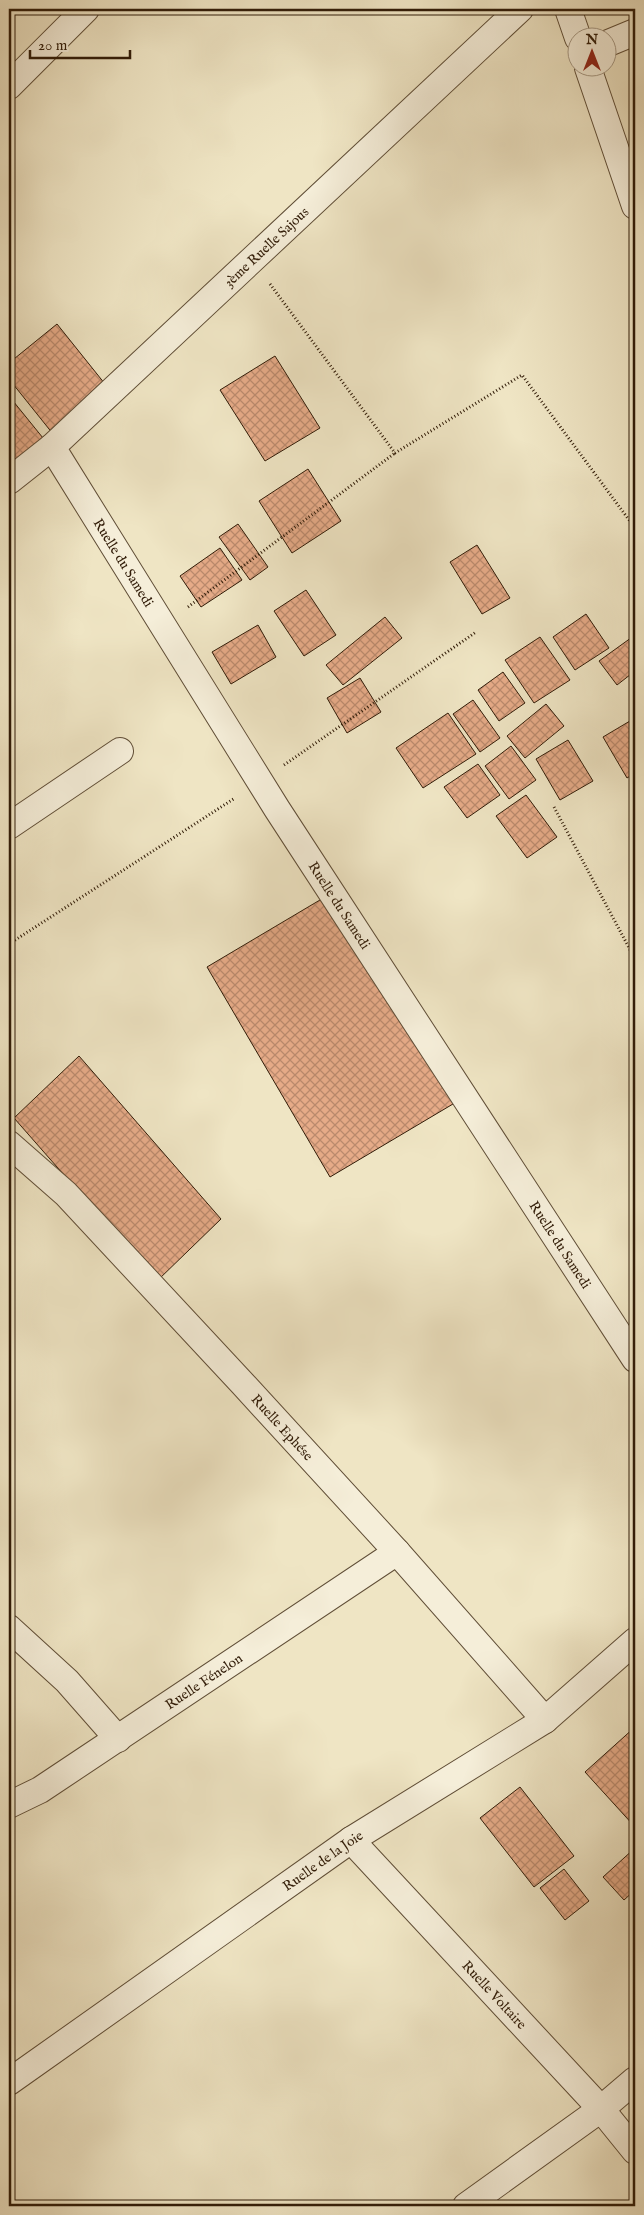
<svg xmlns="http://www.w3.org/2000/svg" width="644" height="2215" viewBox="0 0 644 2215" font-family="'IM FELL English',serif">
<style>
.building{fill:url(#building-cross-hatch);stroke:#311c08}
.lines{fill:none;stroke-linecap:round;stroke-linejoin:round}
.street-casing{stroke:#604e37;stroke-width:28}
.path{stroke:#311c08;stroke-width:3;stroke-dasharray:1 2.5;stroke-linecap:butt}
.street{stroke:#f5eed9;stroke-width:26}
.labels{text-anchor:middle;stroke-width:4;stroke-linejoin:round;paint-order:stroke}
.street-label{font-size:14px;fill:#311c08;stroke:#f5eed9}
</style>
<defs>
<pattern id="building-cross-hatch" width="8" height="8" patternUnits="userSpaceOnUse" patternTransform="scale(1.25)"><rect width="8" height="8" fill="#e6ab88"/><path d="M0 0l8 8M0 8l8-8" fill="none" stroke="#bb8a6d"/></pattern>
</defs>
<rect width="100%" height="100%" fill="#efe5c4"/>
<filter id="stains"><feTurbulence type="fractalNoise" baseFrequency=".004" numOctaves="4"/><feColorMatrix values="0 0 0 0 .2 0 0 0 0 .09 0 0 0 0 .02 0 0 0 .5 -.17"/></filter>
<radialGradient id="worn" r=".72"><stop offset=".6" stop-color="#630" stop-opacity="0"/><stop offset="1" stop-color="#630" stop-opacity=".3"/></radialGradient>
<path class="building" d="M57 324 109 389 53 434 9 379V363Z
M275 356 320 428 265 461 220 390Z
M9 396 43 438 9 465Z
M308 469 341 521 292 553 259 501Z
M238 524 268 567 250 580 219 537Z
M477 545 510 598 482 614 450 562Z
M220 548 242 580 201 607 180 576Z
M306 590 336 635 304 656 274 611Z
M586 614 609 648 575 670 553 637Z
M385 617 402 638 343 685 326 665Z
M258 625 276 657 231 684 212 652Z
M635 635V671L617 685 599 661Z
M540 637 570 680 534 703 505 660Z
M503 672 525 703 499 721 478 690Z
M360 678 381 712 347 733 327 698Z
M473 700 500 738 480 752 453 714Z
M546 704 564 726 525 758 507 736Z
M448 713 476 754 423 788 396 748Z
M635 718V773L627 778 603 737Z
M568 740 593 781 560 800 536 759Z
M511 746 536 780 509 799 485 766Z
M478 764 500 795 467 818 444 787Z
M526 795 557 837 527 858 496 816Z
M325 897 458 1101 330 1177 207 967Z
M79 1056 221 1219 157 1281 14 1118Z
M635 1727V1827L585 1772Z
M520 1787 574 1856 534 1887 480 1818Z
M635 1848V1890L624 1900 603 1877Z
M564 1869 589 1901 565 1920 540 1888Z"/>
<g class="lines">
<defs>
<g id="street">
<path d="M568 9 578 38"/>
<path d="M606 44 635 32"/>
<path d="M588 68 635 206"/>
<path d="M9 86 86 9"/>
<path id="s1" d="M52 447 277 809 635 1359"/>
<path id="s2" d="M9 481 52 447 520 9"/>
<path d="M9 826 120 751"/>
<path id="s3" d="M9 1144 66 1194 243 1384 397 1552 545 1720"/>
<path d="M9 1628 67 1681 118 1739"/>
<path id="s4" d="M9 1805 40 1790 397 1552"/>
<path id="s5" d="M351 1840 601 2109 635 2151"/>
<path id="s6" d="M9 2082 351 1840 545 1720 635 1641"/>
<path d="M466 2206 601 2109 635 2080"/>
</g>
</defs>
<use href="#street" class="street-casing"/>
<path class="path" d="M270 284 395 453 522 375 635 528
M188 607 395 453
M284 765 476 632
M554 807 635 959
M9 944 235 798"/>
<use href="#street" class="street"/>
</g>
<g class="labels">
<g class="street-label">
<text dy="5" stroke="none"><textPath href="#s2" startOffset="348">3ème Ruelle Sajous</textPath></text>
<text dy="5" stroke="none"><textPath href="#s1" startOffset="136">Ruelle du Samedi</textPath></text>
<text dy="5" stroke="none"><textPath href="#s1" startOffset="541">Ruelle du Samedi</textPath></text>
<text dy="5" stroke="none"><textPath href="#s1" startOffset="946">Ruelle du Samedi</textPath></text>
<text dy="5" stroke="none"><textPath href="#s3" startOffset="394">Ruelle Ephése</textPath></text>
<text dy="5" stroke="none"><textPath href="#s4" startOffset="231">Ruelle Fénelon</textPath></text>
<text dy="5" stroke="none"><textPath href="#s6" startOffset="384">Ruelle de la Joie</textPath></text>
<text dy="5" stroke="none"><textPath href="#s5" startOffset="211">Ruelle Voltaire</textPath></text>
</g>
</g>
<rect width="644" height="2215" fill="none" stroke="#efe5c4" stroke-width="30"/>
<rect x="10" y="10" width="624" height="2195" fill="none" stroke="#311c08" stroke-width="2.5"/>
<rect x="15" y="15" width="614" height="2185" fill="none" stroke="#311c08"/>
<g transform="translate(592 52)"><circle r="24" fill="#f5eed9" stroke="#a79a85"/>
<path d="M0-4L9 19L0 12L-9 19Z" fill="#8f2418"/>
<text y="-8" font-size="14" font-weight="bold" text-anchor="middle" fill="#311c08">N</text>
</g>
<path d="M30 50v8h100v-8" fill="none" stroke="#311c08" stroke-width="2.5"/>
<text x="38" y="50" font-size="15" fill="#311c08" stroke="#f5eed9" stroke-width="4" paint-order="stroke">20 m</text>
<rect width="100%" height="100%" filter="url(#stains)"/>
<rect width="100%" height="100%" fill="url(#worn)"/>
</svg>
